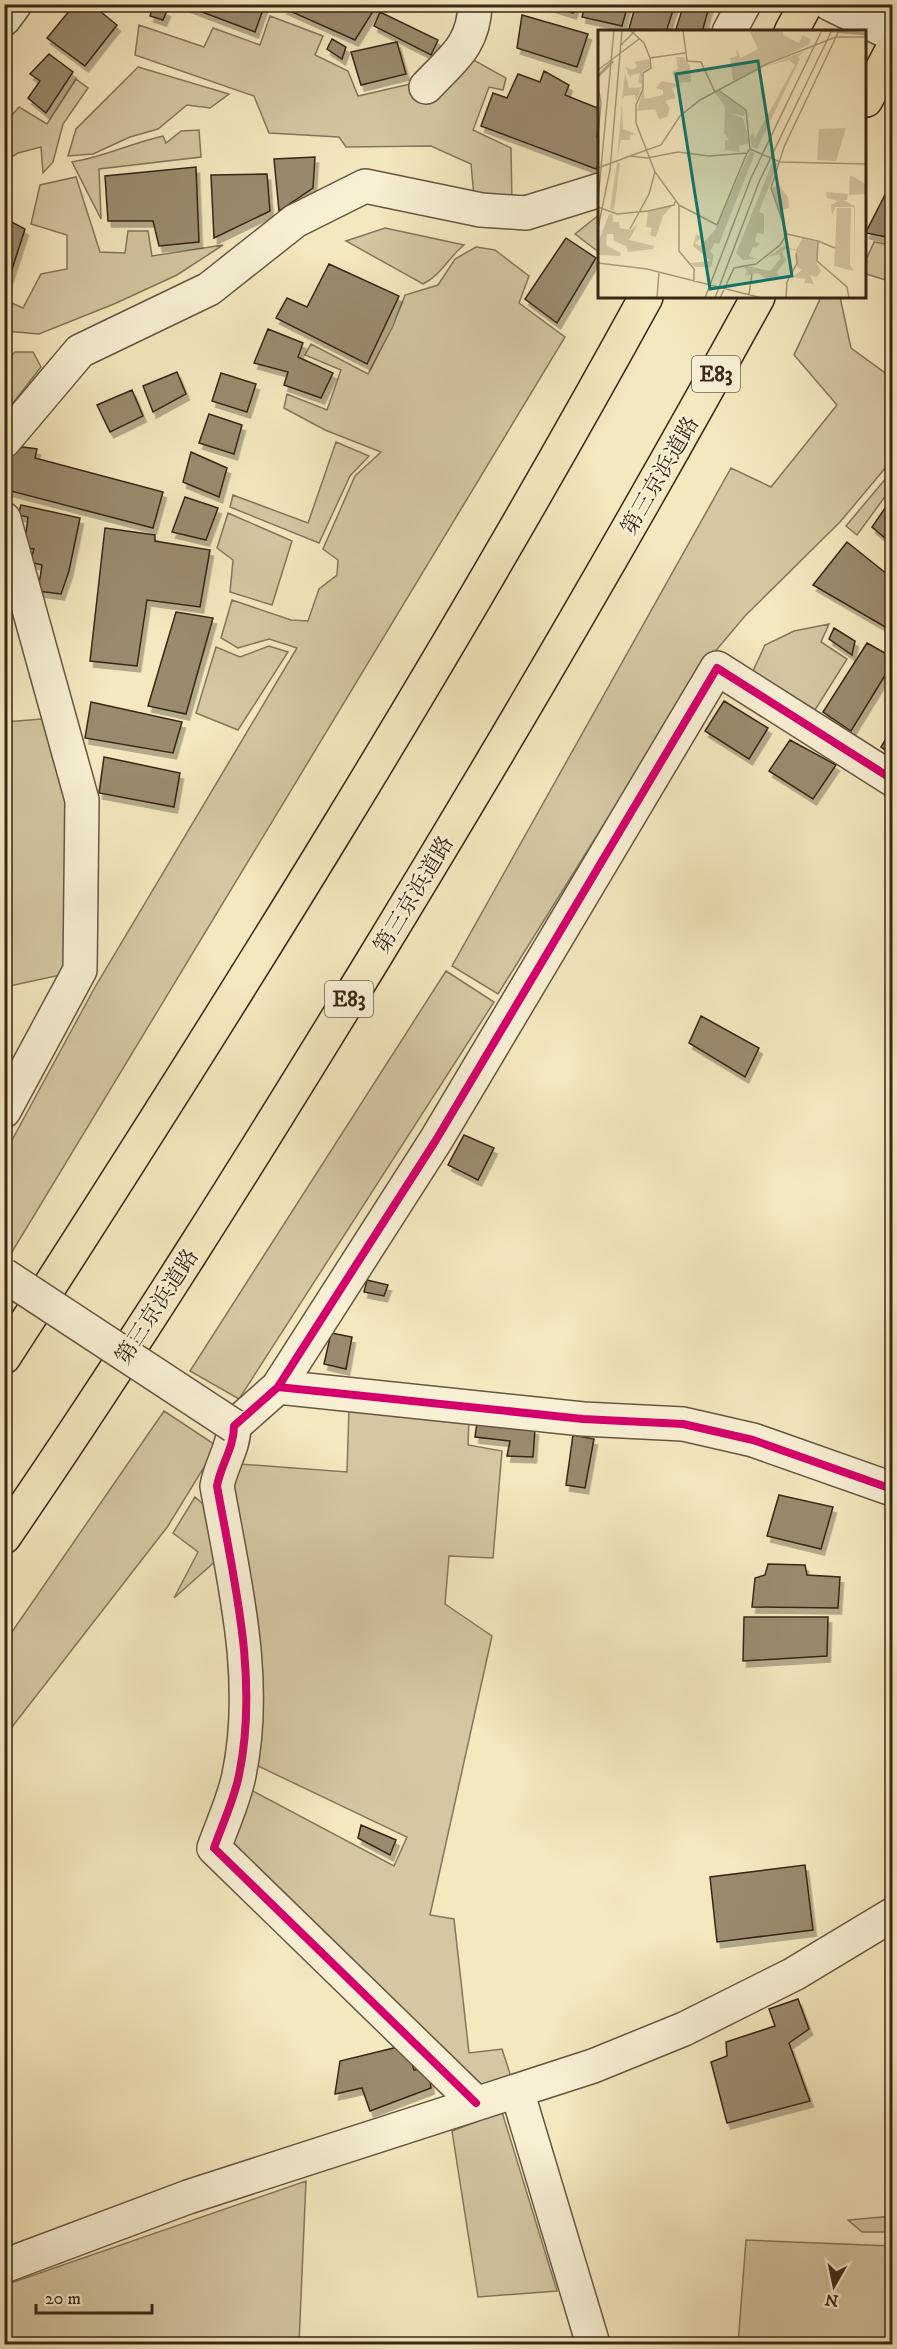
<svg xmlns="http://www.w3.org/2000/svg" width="897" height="2349" viewBox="0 0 897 2349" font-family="'IM FELL DW Pica','Noto Serif JP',serif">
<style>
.green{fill:#d4c7a2;stroke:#86765c;stroke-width:1.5}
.building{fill:#9a8b6e;stroke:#392617;stroke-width:1.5;filter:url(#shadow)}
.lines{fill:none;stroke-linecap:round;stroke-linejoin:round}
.minor-casing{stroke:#685641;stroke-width:36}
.highway-casing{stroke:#392617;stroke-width:36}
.minor{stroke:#f8f0d5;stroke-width:33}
.highway{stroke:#f4e8be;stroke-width:33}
.minor-bridge-casing{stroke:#685641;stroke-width:36;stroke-linecap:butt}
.minor-bridge{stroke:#f8f0d5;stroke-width:33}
.cycleway-casing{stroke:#f8f0d5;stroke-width:11}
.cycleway{stroke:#d6006c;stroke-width:8}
.labels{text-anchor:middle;stroke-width:4.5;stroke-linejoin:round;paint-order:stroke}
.shield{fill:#f8f0d5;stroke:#726350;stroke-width:1.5}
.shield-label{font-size:21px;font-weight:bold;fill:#392617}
.street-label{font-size:22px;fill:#392617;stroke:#f8f0d5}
.inset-river{fill:none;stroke:#b4a685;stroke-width:3}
.inset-road{fill:none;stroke:#a99a7b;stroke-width:1.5}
.view{fill:#0f766e;fill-opacity:0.15;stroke:#0f766e;stroke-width:3}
.inset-edge{fill:none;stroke:#392617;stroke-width:3}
</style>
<defs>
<filter id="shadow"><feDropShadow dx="3.5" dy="6" stdDeviation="0" flood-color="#0004"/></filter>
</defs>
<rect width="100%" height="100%" fill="#f4e8be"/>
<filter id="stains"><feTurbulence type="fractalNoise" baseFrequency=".00333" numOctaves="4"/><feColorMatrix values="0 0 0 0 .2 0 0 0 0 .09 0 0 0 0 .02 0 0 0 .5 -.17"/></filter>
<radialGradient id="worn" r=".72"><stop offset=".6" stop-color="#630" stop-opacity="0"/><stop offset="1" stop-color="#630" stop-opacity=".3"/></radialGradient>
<path class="green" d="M270 16 323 36 315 55 348 71 358 96 410 84 472 59 506 78 503 90 489 87 473 130 511 148 512 201 474 196 471 164 431 146 346 147 339 137 269 133 254 96 135 55 139 25 204 47 213 28 260 45Z
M138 67 229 94 210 108 187 105 158 129 130 137 93 154 68 156 76 129Z
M76 79 88 88 63 124 53 162 43 173 41 147 18 153 5 161V123L19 107 47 124Z
M199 130 201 157 99 169 101 219 72 162C104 157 132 143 163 136L166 143 181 131Z
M76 177 100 252 125 253 128 231H148L152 256 223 245 177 275 114 304 39 334 5 331V300L23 308 41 274 67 269V235L31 224 40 185Z
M600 214V253L575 234Z
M385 228 464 245C449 257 440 276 423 284L346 241Z
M874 242 892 245V282L866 274V260Z
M476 247 495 250 529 276 519 303 565 337 9 1257 4 1254 5 1153 95 987 297 648 269 639 238 648 221 638 232 600 291 620 308 621 319 589 337 575 338 560 323 549 355 476 381 452 325 430 284 408 287 394 327 410 341 370 305 355 311 344 368 374 393 326 405 295 438 285 455 259Z
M821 297H840L851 348 892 378V460L840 522 745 616 702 667 498 994 452 966 731 468 771 487 837 405 794 355Z
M15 352H33L41 367 6 412 5 362Z
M336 442 369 456 350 476 319 543 230 507 233 495 308 523Z
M892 471V487L857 535 846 526Z
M228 513 292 541 272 605 230 592 233 560 217 548Z
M829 624 821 642 847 659 815 710 753 671 765 645 794 631Z
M269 646 288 652 238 730 196 713 216 647 240 657Z
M42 719 65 802V974L5 987V722Z
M446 971 494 1002 239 1399 190 1371Z
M349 1408 469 1419 468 1445 502 1451 493 1558 449 1556 445 1604 492 1636 430 1915 454 1919 469 2053 502 2049 512 2080 480 2091 227 1849 247 1788 394 1866 407 1837 256 1765 230 1485 240 1464 347 1472Z
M164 1411 217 1446 168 1526 5 1736V1642Z
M195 1497 210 1510 219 1558 174 1598 198 1552 173 1533Z
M502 2112 557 2291 478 2297 452 2131Z
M306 2181 299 2344H5V2285Z
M892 2216V2232H862L848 2220Z
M746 2240 892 2246V2344H738Z"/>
<path class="building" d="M75 4H91L117 25 85 66 47 38Z
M181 4H265L255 32Z
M285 4H377V5L355 40 283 8Z
M544 4H576L573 13Z
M585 4H628L622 26 582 17Z
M636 4H675L666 32H628Z
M684 4H710L702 32H675Z
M153 5 167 11 163 20 150 16Z
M380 12 438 40 431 55 374 26Z
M522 15 588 34 577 67 517 48Z
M332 39 346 47 342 59 327 49Z
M397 42 406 74 361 85 351 52Z
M49 54 73 72 46 113 28 98 40 81 30 74Z
M544 71 569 85 565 95 600 109 597 137 600 139V162L596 169 481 126 493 93 507 98 518 74 540 82Z
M315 157 313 188 279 211 274 159Z
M196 167 199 242 159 246 153 221H108L105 176Z
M267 174 270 211 214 238 211 175Z
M892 181V238L866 233V232Z
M4 218 25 229 5 291H4Z
M566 238 596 258 557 323 525 299Z
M329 264 399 296 367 364 276 318 287 298 307 307Z
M268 329 303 343 298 357 333 373 321 398 284 385 288 372 254 363Z
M177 372 186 394 153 412 143 386Z
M221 373 256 384 247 412 212 401Z
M132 390 143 416 110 432 97 405Z
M209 414 242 425 234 454 199 443Z
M23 447 37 449 35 458 163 492 153 528 7 490 8 466 12 452Z
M191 452 227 468 219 497 183 482Z
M185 497 218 508 206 540 172 532Z
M892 498V544L872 527Z
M21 505 80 518 69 571 61 594 38 591 42 565 30 562 34 549 24 548 28 517 18 515Z
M105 528 155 535V541L210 550 200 607 147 600 137 666 90 661Z
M847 542 892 578V631L813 585Z
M176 612 213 618 186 714 148 706Z
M834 628 855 641 852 655 829 639Z
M867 643 892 657V664L851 731 823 712Z
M724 701 768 728 749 759 705 731Z
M91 702 182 722 173 753 85 738Z
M892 729V755L881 747Z
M790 740 836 765 813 799 769 771Z
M104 757 180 773 174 807 99 793Z
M701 1016 759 1048 745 1077 689 1043Z
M464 1135 494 1148 478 1180 448 1165Z
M367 1280 388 1285 384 1296 364 1292Z
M331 1333 352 1337 346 1369 324 1364Z
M477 1423 535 1429 533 1457 507 1456 510 1441 475 1437Z
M573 1435 594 1439 585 1488 566 1485Z
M779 1495 833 1507 821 1549 767 1536Z
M768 1564 805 1565 807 1575 840 1577 838 1608 752 1607 755 1578 765 1575Z
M744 1617H828L827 1656 743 1661Z
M361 1825 396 1840 390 1855 358 1838Z
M805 1865 813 1930 717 1942 710 1877Z
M798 1999 809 2029 789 2043 810 2101 727 2123 711 2062 727 2056 726 2042 775 2026 769 2009Z
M406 2045 414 2070 428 2069 431 2088 370 2111 362 2088 335 2094 340 2061Z"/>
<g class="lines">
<defs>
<path id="minor" d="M830 4 892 34
M4 19 15 4
M729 32 744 4
M426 87C452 59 474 46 475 4
M4 441 80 351 209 289 295 221 365 186 481 210 526 213 600 190
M4 519 82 800 80 970 4 1111
M278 1387 436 1140 717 668 892 779
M517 2091 593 2344
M476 2103 214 1848C222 1825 234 1800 239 1775 259 1679 234 1581 217 1486 221 1464 234 1448 234 1426L278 1387 583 1419 683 1424 753 1440 892 1489
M4 2266 188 2197 593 2066 684 2029 794 1974 892 1915"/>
<path id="highway" d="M791 32 806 4
M866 100 892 50
M4 1357C228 1010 447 660 646 297
M4 1537C132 1350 252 1158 370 965 504 745 634 523 758 297"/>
</defs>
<use href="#minor" class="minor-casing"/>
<use href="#highway" class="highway-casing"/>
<use href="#minor" class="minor"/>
<use href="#highway" class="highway"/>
<defs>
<path id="minor-bridge" d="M4 1275 234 1426"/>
</defs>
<use href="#minor-bridge" class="minor-bridge-casing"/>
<use href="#minor-bridge" class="minor-bridge"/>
<defs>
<path id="cycleway" d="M278 1387 436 1140 717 668 892 779
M476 2103 214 1848C222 1825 234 1800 239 1775 259 1679 234 1581 217 1486 221 1464 234 1448 234 1426L278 1387 583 1419 683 1424 753 1440 892 1489"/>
</defs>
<use href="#cycleway" class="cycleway-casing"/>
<use href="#cycleway" class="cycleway"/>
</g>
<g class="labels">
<g class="shield">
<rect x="692" y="356" width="48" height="36" rx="4.5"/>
<rect x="325" y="981" width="48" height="36" rx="4.5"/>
</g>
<g class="shield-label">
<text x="716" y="381">E83</text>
<text x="349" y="1006">E83</text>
</g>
<g class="street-label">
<text transform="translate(659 475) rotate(-60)" y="8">第三京浜道路</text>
<text transform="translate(413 894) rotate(-59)" y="8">第三京浜道路</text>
<text transform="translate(156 1306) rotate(-57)" y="8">第三京浜道路</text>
</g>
</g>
<g transform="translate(598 30)">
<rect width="268" height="268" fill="#f4e8be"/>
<path d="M158 0H185V5L201 13 205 5 213 10 210 15 135 51 132 28 139 26 138 19 143 28 160 19 152 2ZM207 21 200 27 202 29 159 119 154 117 152 107 155 102 157 108 197 35 191 30 169 36ZM78 27H85L92 36 93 52 78 53 74 42 80 39ZM51 29 53 36 44 42V54L40 53 42 43 33 45V49L27 36 33 40 39 37 37 32ZM27 43 31 58 44 57 38 71 37 65 26 66 24 71ZM64 51 84 55 74 58 78 68 67 71 72 78 69 87 61 89 57 79 39 81 45 59 47 69 65 65V60L58 58ZM120 61 147 80 146 86 131 83 145 88 152 113 141 116 142 122 127 120V110H131L126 103 127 77 117 63ZM24 74 25 99 38 104 32 105V110H23L19 128ZM248 98 238 131 219 130 221 99ZM152 121 157 123 121 214 117 213 112 221 116 225 113 237H97L92 233 113 231 95 216 98 204 104 207 97 213 102 216 117 200ZM175 131 180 133 161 182 166 184V204L159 203 157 211 162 214 158 217 161 218 155 217 151 226 159 229 145 230 138 223ZM19 133H22L16 181 12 179ZM252 145 268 154V164L251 165ZM181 155 190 167 191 178 180 181 174 158ZM228 162 250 164 249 170H245L257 176V234L256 177H237L234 185 233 175 240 171 229 168ZM75 175 65 186 58 207 52 205 54 198 48 197 50 182ZM239 178H253L252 235 256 241 236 236ZM11 184 15 185V192H21L22 198 33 200 40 194 31 210 56 216 55 219 30 222 28 216 16 211 15 204H9L8 215 23 223 22 226 0 225V213ZM205 207 219 212V234L223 241 219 247 212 245 216 254 206 253 204 257 208 249 194 247 204 240 199 237 198 221 188 218 184 223 188 230 179 242 181 246 169 249 160 243 147 246 149 241 144 235 172 241 183 228 181 224 170 227 186 216 198 220Z" fill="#d4c7a2"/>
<path class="inset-river" d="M224 0 269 4M0 46 15 31"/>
<path class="inset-road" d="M32 0 46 13 52 28M85 0 89 31 103 32 117 62M22 16 38 0M87 23 52 28 53 38 45 43V59L38 75V93L57 142 81 175V221L96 239V251M0 40 41 9M0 56 3 73 0 105M120 60 148 80 152 119M152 119 182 132 269 134M32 126 63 115 82 86 102 70 169 34 238 7 241 0M0 138 32 126 49 128 80 122 111 126 149 123 152 119M0 170 16 0M81 175 119 195 149 123M0 177 19 184 50 181 76 175 78 170M0 198 12 140 24 0M32 199 51 164 57 142M189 204 173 158 186 117 238 7H269M189 204 220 211 219 231 249 257 251 268M220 211 237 218M0 233 49 239 164 268M151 264 154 244M59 268 61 242M107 268 153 148 224 0M117 268 161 152 234 0M122 268 136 238 158 234 182 215 189 204M188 268 189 252 199 233 198 223"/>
<path class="view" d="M160 31 194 246 112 259 78 44Z"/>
<rect width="268" height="268" class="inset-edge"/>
</g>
<rect width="897" height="2349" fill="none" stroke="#f4e8be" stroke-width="24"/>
<rect x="6" y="6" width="885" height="2337" fill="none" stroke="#392617" stroke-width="3"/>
<rect x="12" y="12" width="873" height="2325" fill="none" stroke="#392617" stroke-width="1.5"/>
<g transform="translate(834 2286) rotate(189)" stroke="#f8f0d5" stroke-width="4.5" paint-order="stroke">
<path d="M0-4.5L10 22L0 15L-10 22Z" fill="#392617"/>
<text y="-9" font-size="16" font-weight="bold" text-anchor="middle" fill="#392617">N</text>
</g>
<path d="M36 2304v9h116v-9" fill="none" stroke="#392617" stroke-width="3"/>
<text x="45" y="2304" font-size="18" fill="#392617" stroke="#f8f0d5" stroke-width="4.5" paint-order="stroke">20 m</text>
<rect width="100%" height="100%" filter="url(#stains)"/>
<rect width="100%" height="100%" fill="url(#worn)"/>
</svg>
